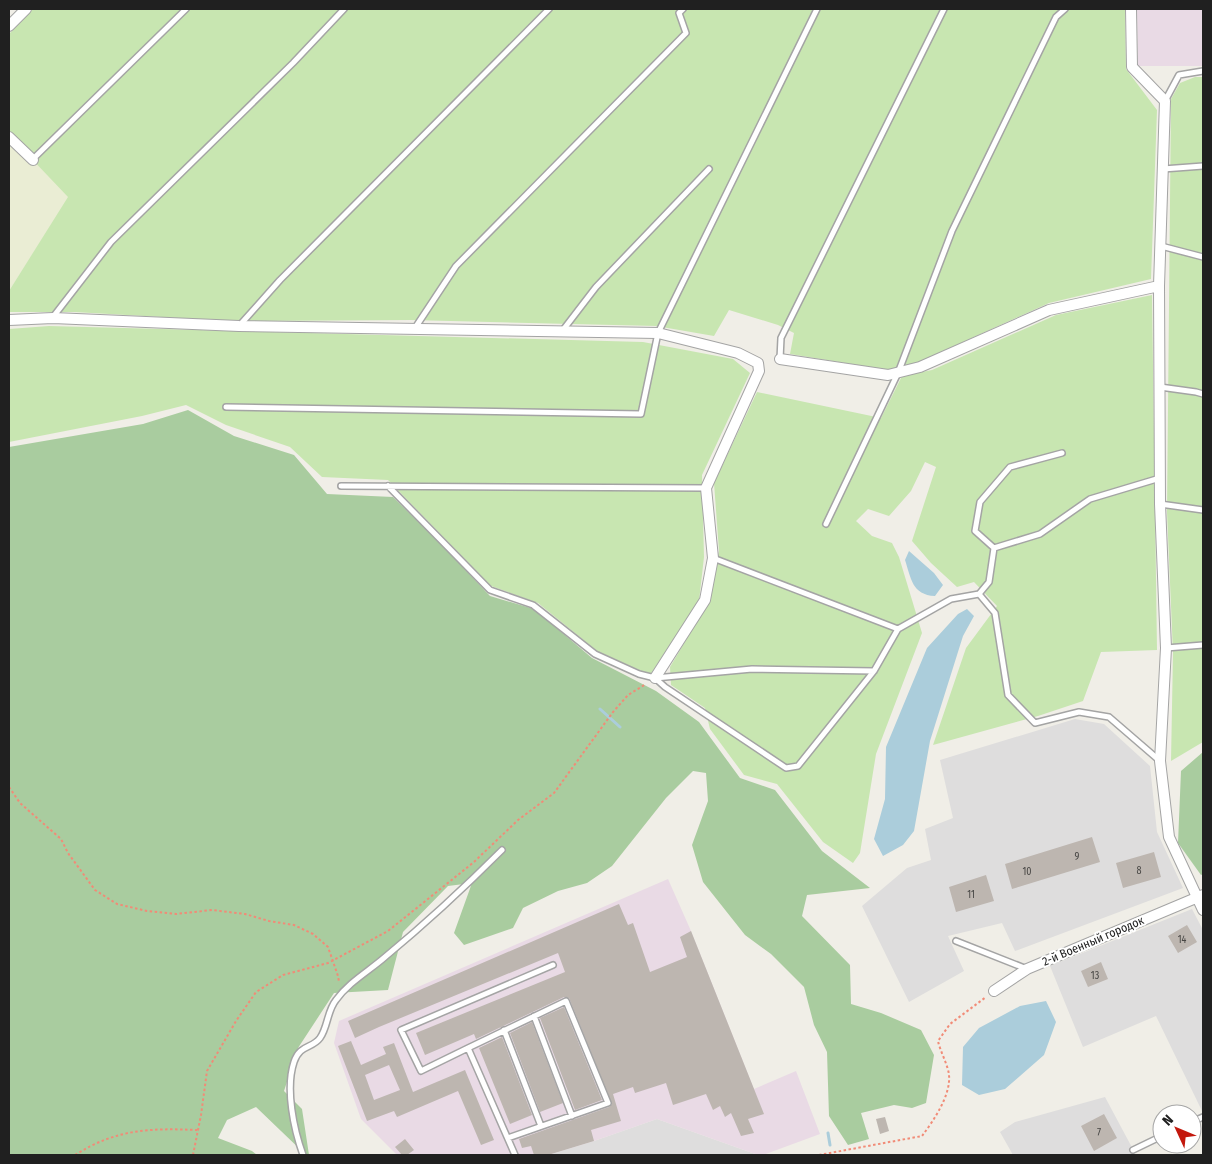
<svg xmlns="http://www.w3.org/2000/svg" width="1212" height="1164" viewBox="0 0 1212 1164" font-family="'Fira Sans Condensed',sans-serif">
<style>
.residential{fill:#dedddd}
.industrial{fill:#e9dae5}
.farmland{fill:#eaedd4}
.grass{fill:#c8e6b1}
.forest{fill:#a9cc9f}
.water{fill:#abcddb}
.lines{fill:none;stroke-linecap:round;stroke-linejoin:round}
.stream{stroke:#abcddb;stroke-width:3}
.building{fill:#bdb6b0;fill-rule:evenodd}
.service-casing{stroke:#a4a4a4;stroke-width:8}
.minor-casing{stroke:#a4a4a4;stroke-width:12}
.path{stroke:#f18b77;stroke-width:2;stroke-dasharray:2.5 2.5;stroke-linecap:butt}
.service{stroke:#fff;stroke-width:5}
.minor{stroke:#fff;stroke-width:10}
.labels{text-anchor:middle;stroke-width:4;stroke-linejoin:round;paint-order:stroke}
.number-label{font-size:10px;fill:#474644}
.street-label{font-size:12px;fill:#202020;stroke:#fff}
</style>
<rect width="100%" height="100%" fill="#f0eee7"/>
<path class="residential" d="M1075 719 1104 724 1150 766 1157 832 1183 888 1015 951 1002 923 948 936 964 971 909 1002 862 906 907 868 931 860 925 829 953 818 940 760Z
M1192 909 1203 930V1110L1202 1111 1156 1016 1083 1047 1050 966Z
M1105 1097 1136 1155H1013L1000 1132 1015 1122Z
M657 1119 758 1155H548L594 1141Z"/>
<path class="industrial" d="M1137 9H1203V66H1138Z
M668 879 691 931 754 1089 796 1071 820 1134 763 1155H758L657 1119 594 1141 548 1155H397L361 1119 334 1043 339 1021Z"/>
<path class="farmland" d="M9 135 69 197 9 291Z"/>
<path class="grass" d="M33 9H1125L1126 69 1157 110 1151 279 1049 303 919 362 888 370 790 354 794 333 778 325 729 310 714 336 656 326 411 320 232 321 74 312H9V291L68 197 9 135V34Z
M1195 77H1203V742L1171 761 1173 653 1167 512 1171 99 1180 83Z
M1152 295 1157 650 1101 652 1083 701 1038 716 933 745 966 648 997 606 974 582 957 587 931 563 912 541 936 467 925 462 911 491 889 516 868 509 856 521 872 536 892 543 899 557 922 633 876 754 860 853 853 863 823 842 777 784 744 775 710 729 705 708 671 685 670 667 708 603 719 551 714 483 757 392 881 418 902 376 932 370 1056 315Z
M49 326 643 342 733 359 750 373 702 475 704 557 699 601 650 675 597 651 538 603 491 586 388 480 322 477 290 447 226 425 186 405 142 416 9 442V329Z"/>
<path class="forest" d="M188 410 234 436 294 455 327 494 393 497 443 546 490 596 534 609 592 658 656 691 699 722 740 778 775 790 822 851 870 888 807 895 802 916 850 965 851 1004 881 1013 921 1030 934 1055 926 1103 912 1108 894 1105 861 1113 869 1139 848 1145 829 1116 827 1052 814 1025 804 987 771 954 745 935 703 882 692 845 708 801 706 773 693 771 666 798 612 866 587 883 558 891 523 908 513 928 464 945 454 933 472 883 448 886 403 932 388 990 334 993 298 1048 284 1091 302 1109 309 1155H306L256 1107 227 1120 218 1138 252 1151 257 1155H9V447L143 424Z
M1203 752V874L1201 875 1178 843 1181 771Z"/>
<path class="water" d="M909 551 934 573 943 585 935 596C912 595 911 578 905 560Z
M967 609 974 616 963 636 930 741 914 831 903 845 883 856 874 839 885 799 886 747 927 648 958 614Z
M1046 1001 1056 1022 1044 1055 1005 1089 979 1095 962 1085 963 1047 979 1028 1020 1006Z"/>
<g class="lines">
<path class="stream" d="M600 709 620 727
M828 1133 830 1145"/>
</g>
<path class="building" d="M1092 837 1100 862 1012 889 1005 864Z
M1154 852 1161 877 1123 888 1116 863Z
M986 875 994 901 956 912 949 887Z
M619 904 628 925 633 923 650 972 687 957 680 937 691 931 764 1114 748 1119 754 1133 741 1136 731 1113 725 1117 720 1106 713 1110 706 1094 673 1105 666 1083 635 1093 633 1087 613 1094 621 1121 591 1130 594 1141 548 1155H534L531 1146 522 1148 519 1139 609 1107 612 1104 569 998 564 997 476 1039 474 1034 425 1055 416 1033 565 972 558 953 379 1027 355 1038 348 1021Z
M1187 925 1197 942 1178 953 1168 936Z
M1101 962 1108 979 1088 987 1081 971Z
M564 1007 602 1100 575 1110 540 1018Z
M532 1022 563 1103 540 1112 510 1033Z
M502 1037 532 1115 510 1124 479 1048Z
M351 1041 361 1065 386 1054 383 1047 394 1043 413 1092 465 1070 494 1140 481 1145 458 1091 397 1117 394 1111 367 1121 338 1046ZM389 1065 400 1090 374 1100 365 1075Z
M1104 1114 1117 1138 1094 1151 1081 1126Z
M885 1117 889 1131 880 1134 876 1119Z
M405 1139 414 1150 407 1155H402L395 1147Z"/>
<g class="lines">
<defs>
<path id="service" d="M1165 101 1179 75 1203 71
M33 159 186 9
M1163 169 1203 166
M1161 246 1203 257
M53 317 111 242 293 63 344 9
M239 326 280 280 549 9
M415 328 456 266 686 33 679 13 683 9
M563 330 596 287 709 169
M780 359 781 338 944 9
M1160 387 1196 392 1203 394
M226 407 641 414 658 333 817 9
M341 486 706 488
M388 486 490 590 533 605 595 654 639 674 655 678 752 669 874 671
M1160 504 1203 510
M826 524 898 373 952 231 1056 17 1065 9
M994 548 975 531 980 502 1010 467 1062 453
M713 558 898 629
M979 594 995 613 1008 695 1035 723 1079 712 1109 717 1160 761
M1166 648 1203 645
M655 678 665 687 786 768 798 766 874 671 898 629 951 599 979 594 989 582 994 548 1040 534 1090 499 1160 478
M956 941 1027 969
M534 1016 572 1116
M504 1030 541 1126
M468 1048 421 1071 401 1030 553 965
M1192 1122 1203 1117
M508 1138 608 1103 566 1001 468 1048 515 1155
M1133 1150 1162 1136
M303 1155C294 1130 285 1089 294 1062 300 1044 312 1049 320 1038 328 1027 327 1011 336 1000 349 982 369 971 385 957 425 924 465 887 502 850"/>
<path id="minor" d="M1131 9 1132 67 1165 101 1159 286 1160 504 1166 648 1160 761 1169 837 1203 910
M9 26 26 9
M9 137 33 160
M9 320 53 318 239 326 658 333 738 353 758 363 759 371 706 488 713 558 705 600 655 678
M780 359 888 375 920 367 1049 310 1159 286
M994 991 1027 969 1203 895"/>
</defs>
<use href="#service" class="service-casing"/>
<use href="#minor" class="minor-casing"/>
<path class="path" d="M9 787 20 803 61 839 68 853 95 890 117 904 147 911 176 914 212 910 245 914 269 921 294 925 313 934 328 947 338 976 339 982
M75 1155C116 1129 150 1128 197 1130
M193 1155 201 1115 207 1071 236 1021 256 992 283 975 328 963 388 931 474 862 518 820 554 793 613 712 628 695 646 684
M819 1155 922 1136C934 1120 951 1095 949 1075 948 1065 940 1051 938 1041L950 1024 986 997"/>
<use href="#service" class="service"/>
<use href="#minor" class="minor"/>
</g>
<g class="labels">
<g class="number-label">
<text x="1077" y="860">9</text>
<text x="1139" y="874">8</text>
<text x="1027" y="875">10</text>
<text x="971" y="898">11</text>
<text x="1182" y="943">14</text>
<text x="1095" y="979">13</text>
<text x="1099" y="1136">7</text>
</g>
<g class="street-label">
<text transform="translate(1093 941) rotate(-23)" y="4">2-й Военный городок</text>
</g>
</g>
<rect width="1212" height="1164" fill="none" stroke="#202020" stroke-width="20"/>
<g transform="translate(1177 1129) rotate(314)"><circle r="24" fill="#ffffff" stroke="#a6a6a6"/>
<path d="M0-4L9 19L0 12L-9 19Z" fill="#c3180d"/>
<text y="-8" font-size="14" font-weight="bold" text-anchor="middle" fill="#202020">N</text>
</g>
</svg>
